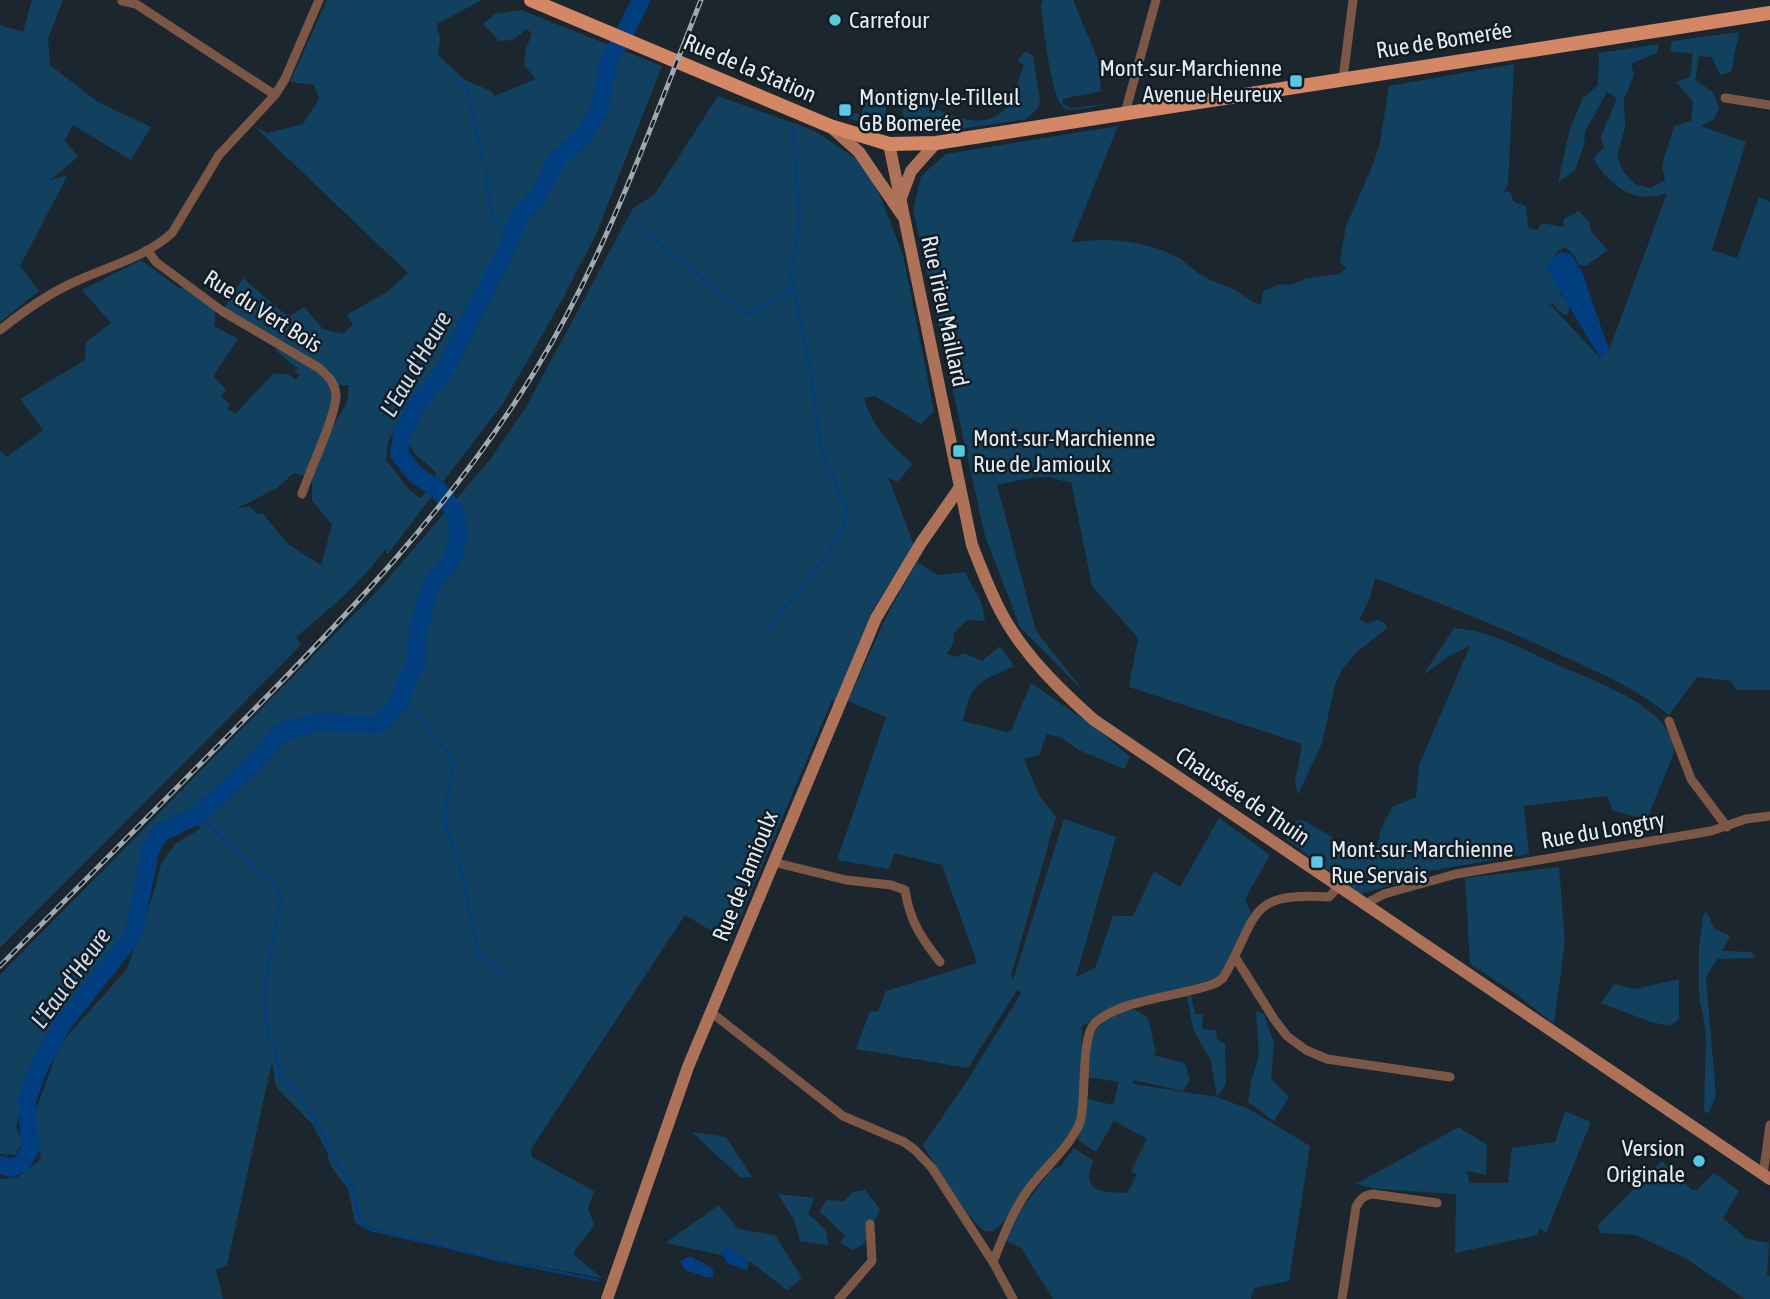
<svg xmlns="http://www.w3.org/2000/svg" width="1770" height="1299" viewBox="0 0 1770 1299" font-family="'Asap Condensed',sans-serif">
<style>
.green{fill:#12415f;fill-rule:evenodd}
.water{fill:#003e7f}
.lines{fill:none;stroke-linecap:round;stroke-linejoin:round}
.stream{stroke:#003e7f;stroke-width:2.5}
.river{stroke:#003e7f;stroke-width:18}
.street{stroke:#7c5746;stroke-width:9}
.secondary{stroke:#ad7258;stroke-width:12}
.primary{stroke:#d38765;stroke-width:14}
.rail-casing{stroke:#a1a9b0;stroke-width:5}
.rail{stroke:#111c24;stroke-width:2.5;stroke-dasharray:8;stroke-linecap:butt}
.poi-dot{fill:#58c9e3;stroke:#111c24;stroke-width:2.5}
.labels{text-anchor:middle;stroke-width:5;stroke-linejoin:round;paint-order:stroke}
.poi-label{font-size:23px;fill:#e4ebf1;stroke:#111c24;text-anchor:start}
.street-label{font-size:23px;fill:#e4ebf1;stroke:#111c24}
.water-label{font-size:24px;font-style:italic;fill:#ccdbee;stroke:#111c24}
</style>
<rect width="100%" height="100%" fill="#1b262e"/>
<path class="green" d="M32 0H63L48 39 50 65 98 102 151 127 131 160 73 125 65 140 78 157 50 180 68 175 20 266 39 291 0 322V25L23 32Z
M327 0H482L437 24 440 40 438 55 465 80 491 91 495 96 536 79 524 65 526 48 532 34 527 29 513 40 499 41 483 24 495 14 521 10 662 66 597 232 562 300 504 402 387 555 386 549C360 583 329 610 296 637L301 645 0 948V450L7 457 43 430 20 399 85 360 86 342 111 323 82 290 141 260 179 288H185L216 308 214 326 238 339 213 376 226 390 221 396 230 405 227 408 235 414 274 373 290 375 296 380 299 376 295 370 299 367H295L274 349H280L328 378 330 371 224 308 243 278 288 317 304 307 323 329 343 334 353 324 347 315 388 291 408 273 254 126 268 133 303 124 319 99 314 85 290 82ZM338 385H349L347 402 331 430 312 475V500L332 525 321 565 289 545 263 514H258L249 506 236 509 277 488 294 473 304 476 341 395ZM394 430 405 435 414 453 436 472 433 483 421 498 410 491 386 460 388 442Z
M1043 0H1073L1098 60 1101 91C1089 95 1075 95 1063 99V104L1071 108 1107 104C1098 106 1071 113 1064 108 1051 98 1044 28 1041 8Z
M1739 32 1731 72 1720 75 1712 57 1699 56 1695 80 1713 92 1719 108 1714 119 1701 126 1746 142 1712 250 1737 258 1759 197 1770 202V690H1737L1731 681 1697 677 1669 715C1638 690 1603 674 1567 658 1504 628 1440 603 1375 578L1370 598 1359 619 1368 624 1376 620 1385 623 1387 628 1357 652 1342 669 1335 685 1322 743 1298 795 1295 782 1302 744 1129 687 1138 638 1092 586 1071 482C1062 482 1056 478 1048 477 1032 476 1013 482 997 485L1036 631 1086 694 1020 627 985 536 913 210 921 176 946 154 1118 126 1071 243C1104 236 1147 241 1177 257 1186 262 1194 271 1203 276 1212 282 1223 284 1233 289 1243 295 1250 301 1261 305L1263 291 1280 284 1291 285 1304 279 1339 274 1346 269 1340 261 1346 226 1374 162 1380 142 1389 86 1514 64 1508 185 1504 191 1510 192 1514 202 1526 206 1528 228 1537 230 1542 223 1563 227 1564 219 1579 211 1589 222 1591 232 1608 250 1586 266 1579 265 1574 255 1565 247 1557 252 1554 261 1547 264C1548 276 1560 282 1560 294L1570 305 1568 315 1562 314 1553 304 1549 303 1600 358 1609 350 1667 193C1659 196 1644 198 1634 195 1620 191 1598 172 1594 158L1604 147 1601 137 1617 98 1607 92 1585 132 1584 145 1575 170 1558 183 1570 128 1583 98 1598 85 1599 53 1659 44 1657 53 1631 64 1634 75 1624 99 1625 127 1617 156 1622 170 1635 184 1651 188 1665 180 1662 165 1674 126 1691 121 1693 102 1676 82 1690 77 1693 53 1670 52 1672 41Z
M1026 51 1033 56 1040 101 1038 108 1026 119 927 134 907 124C899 109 902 95 920 95L919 102C943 111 981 133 1003 111 1013 101 1018 78 1024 65L1017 61Z
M876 89C890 96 889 111 881 123L856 121 835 114 837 107 861 115 869 91Z
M718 96 813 130 861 162 879 193 903 255 934 411 921 424 875 396 864 398C872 427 891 445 913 464L897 482 888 477 914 545 872 611 835 702 832 700 730 942 685 915 531 1149 532 1157 594 1191 588 1209 594 1224C589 1235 579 1242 573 1254L602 1278 472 1254 370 1231 355 1223 348 1189 330 1165 327 1152 312 1124 276 1087 272 1062 227 1265 216 1270 223 1299H0V1179L18 1177 41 1159 33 1118 58 1049 69 1034 127 969 154 892 161 864 175 844 200 829 198 823 187 813 159 831 146 846 129 934 55 1024 23 1100 16 1127 22 1144 15 1155 0 1154V975L379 589 489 461 526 407 633 208 654 195Z
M917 562 938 575 965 572 982 604 985 621 967 620 953 634 955 640 947 654 955 657 964 653 982 661 1000 646 1014 666C979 682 971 682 963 721L1007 732 1011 731 1031 683 1096 728 1130 757 1124 769 1079 750 1060 737 1047 734 1039 755 1024 759 1039 795 1056 817 1011 976 1013 980 1064 819 1116 837 1076 977 1095 968 1113 916H1133L1154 871 1180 887 1219 818 1270 855 1245 899 1251 913 1220 977 1119 1007 1082 1026 1080 1113C1069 1142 1044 1161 1027 1186 1017 1200 1009 1219 996 1229 992 1232 990 1232 986 1231 973 1228 932 1160 923 1145L969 1078 1021 993 1018 989 968 1068 856 1049 870 1011 878 1012 886 991 977 963 942 865 894 853 889 869 837 860 886 717 848 701 887 615Z
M1454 628C1492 631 1526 651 1560 666 1586 677 1614 688 1638 703 1655 714 1674 731 1674 753L1647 819 1613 811 1607 796 1524 806 1529 854 1429 871V875L1360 894 1286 839 1290 828 1297 820 1305 821 1338 841 1378 845 1380 831 1392 807 1416 797 1419 765 1470 646 1449 656 1423 675Z
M1559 867 1565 942 1554 1024 1513 992 1470 964 1465 878Z
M1707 912 1714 928 1730 936 1722 951 1752 952 1756 958 1717 959 1706 977 1716 1096 1709 1113 1704 1112 1706 1032 1699 995V948L1703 915Z
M1679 979V1019L1670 1026 1651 1022 1601 1003 1614 984 1635 989Z
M1191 995 1195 1014H1203L1202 1029 1216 1030 1217 1039 1225 1044 1226 1084 1217 1097 1249 1109 1310 1146 1289 1281 1254 1288 1251 1299H1053L1021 1248 1006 1241 1015 1218 1028 1200 1051 1170 1061 1166 1074 1148 1093 1161C1080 1193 1102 1192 1127 1193L1137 1175 1131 1171 1147 1139 1114 1121 1096 1152 1078 1140 1088 1099 1113 1105 1119 1082 1087 1077C1090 1049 1085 1030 1114 1016 1132 1007 1132 1007 1148 1018L1156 1052 1153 1055 1185 1063 1190 1080 1183 1091 1133 1080V1084L1217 1097 1211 1061 1193 1029 1187 996Z
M1256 1011 1264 1014 1274 1043 1271 1079 1289 1097 1274 1121 1248 1102 1251 1082 1259 1056Z
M1565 1111 1591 1122 1546 1233 1539 1228 1538 1235 1455 1253 1456 1194 1378 1189 1356 1184 1459 1127 1487 1145 1486 1175 1467 1171 1469 1183H1508L1512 1148 1555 1142Z
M692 1132 726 1137 752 1177 741 1178Z
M1662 1161 1692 1190H1696L1714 1173 1739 1191 1723 1218 1747 1239 1769 1243 1767 1275 1770 1276V1299H1745L1687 1259 1636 1235 1601 1233 1597 1226Z
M865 1190 880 1209 864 1244 853 1250 840 1243 845 1235 819 1211 827 1200 844 1201 853 1192Z
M778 1194 814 1198 808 1214 826 1230 828 1245 800 1241 794 1220Z
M719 1205 738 1229 775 1235 802 1278 787 1290 749 1261 665 1243Z"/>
<path class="water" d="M1560 252 1571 254 1583 274 1609 350 1600 358 1545 267Z
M725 1245 749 1261 747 1270 727 1263 721 1253Z
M691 1256 713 1269V1277H706L685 1270 680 1261Z"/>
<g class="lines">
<path class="stream" d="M456 80 466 86 482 158
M486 171C489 193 487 226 513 233
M644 231 747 315 793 288
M768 629 826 557 845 522 846 507 821 450 810 368 791 275 800 220 793 131
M400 701 419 718 454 760 445 811 446 828 458 857 479 955 508 977
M197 814 278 889 281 897 264 991 268 1038 278 1048 276 1056 280 1078 295 1089 324 1136 329 1151 353 1188 359 1219 370 1228 498 1260 598 1280"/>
<path class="river" d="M626 30 641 0
M0 1165 11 1168 21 1164 30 1150 27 1099 39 1067 62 1025 133 935 151 848 161 833 190 819 217 798 262 755 279 733 318 722 378 725 400 701 407 679 417 662V636L428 593 435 579 449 564 459 538 456 514 439 490 416 475 399 454 402 434 415 407 444 371 507 248 518 218 539 193 558 158 582 137 599 110 609 60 618 45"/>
<path class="street" d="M122 1 136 4 275 95
M1343 79 1353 0
M1725 98 1770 105
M1125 113 1156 0
M147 250 156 262 222 311 319 368C328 376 335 382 336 395 337 413 309 472 302 494
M0 330C25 310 50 292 79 280 110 266 147 256 172 233L219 155 275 95 285 79 319 0
M1669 721 1691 779 1727 827
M773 862 846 880 891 885 905 890C910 922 921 937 940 962
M1365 904 1384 894 1456 874 1711 831 1746 819 1770 816
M1235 957 1274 1019 1287 1036 1306 1050 1327 1059 1450 1077
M712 1013 843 1116 904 1142 915 1150 932 1168 993 1262
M1763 1175 1770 1125
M839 1299 872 1261 870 1224
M1013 1299 993 1262C1003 1237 1012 1212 1028 1190 1042 1170 1072 1145 1080 1122 1087 1099 1080 1037 1095 1023 1123 998 1181 997 1216 983L1223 978C1259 917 1245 891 1329 897L1339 886
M1342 1299 1356 1207C1360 1199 1364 1195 1373 1194L1437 1203"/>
<path class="secondary" d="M831 127 859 152 902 215
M889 144 972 545C981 568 990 592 1002 614 1024 655 1060 690 1094 720L1770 1179
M901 198 911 171 936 143
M607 1299 688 1067 876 618 921 543 960 487"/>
<path class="primary" d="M531 0 830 126 889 144 936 143 1770 13"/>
<defs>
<path id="rail" d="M0 966C77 888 154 811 231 733 342 621 452 507 535 371 606 255 651 126 701 0"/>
</defs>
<use href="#rail" class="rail-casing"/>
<use href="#rail" class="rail"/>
</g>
<g class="poi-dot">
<circle cx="835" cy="20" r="7"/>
<rect x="1289" y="74" width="14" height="14" rx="3.5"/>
<rect x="838" y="103" width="14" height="14" rx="3.5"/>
<rect x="952" y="444" width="14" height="14" rx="3.5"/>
<rect x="1310" y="855" width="14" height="14" rx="3.5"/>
<circle cx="1699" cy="1161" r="7"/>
</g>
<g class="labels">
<g class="poi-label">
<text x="849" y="28">Carrefour</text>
<text x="1282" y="76" text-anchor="end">Mont-sur-Marchienne<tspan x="1282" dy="26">Avenue Heureux</tspan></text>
<text x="859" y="105">Montigny-le-Tilleul<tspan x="859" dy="26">GB Bomerée</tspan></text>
<text x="973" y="446">Mont-sur-Marchienne<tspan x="973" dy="26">Rue de Jamioulx</tspan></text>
<text x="1331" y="857">Mont-sur-Marchienne<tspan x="1331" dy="26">Rue Servais</tspan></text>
<text x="1685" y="1156" text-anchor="end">Version<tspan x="1685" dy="26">Originale</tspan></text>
</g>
<g class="street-label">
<text transform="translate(1444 40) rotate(-9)" y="8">Rue de Bomerée</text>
<text transform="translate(750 68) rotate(23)" y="8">Rue de la Station</text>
<text transform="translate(263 311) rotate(32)" y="8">Rue du Vert Bois</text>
<text transform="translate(945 311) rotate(78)" y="8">Rue Trieu Maillard</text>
<text transform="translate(1243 796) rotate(34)" y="8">Chaussée de Thuin</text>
<text transform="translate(1603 830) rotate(-10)" y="8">Rue du Longtry</text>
<text transform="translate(745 876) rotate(-68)" y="8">Rue de Jamioulx</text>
</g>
<g class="water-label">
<text transform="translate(416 364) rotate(-60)" y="8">L'Eau d'Heure</text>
<text transform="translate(71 978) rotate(-54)" y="8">L'Eau d'Heure</text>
</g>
</g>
</svg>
